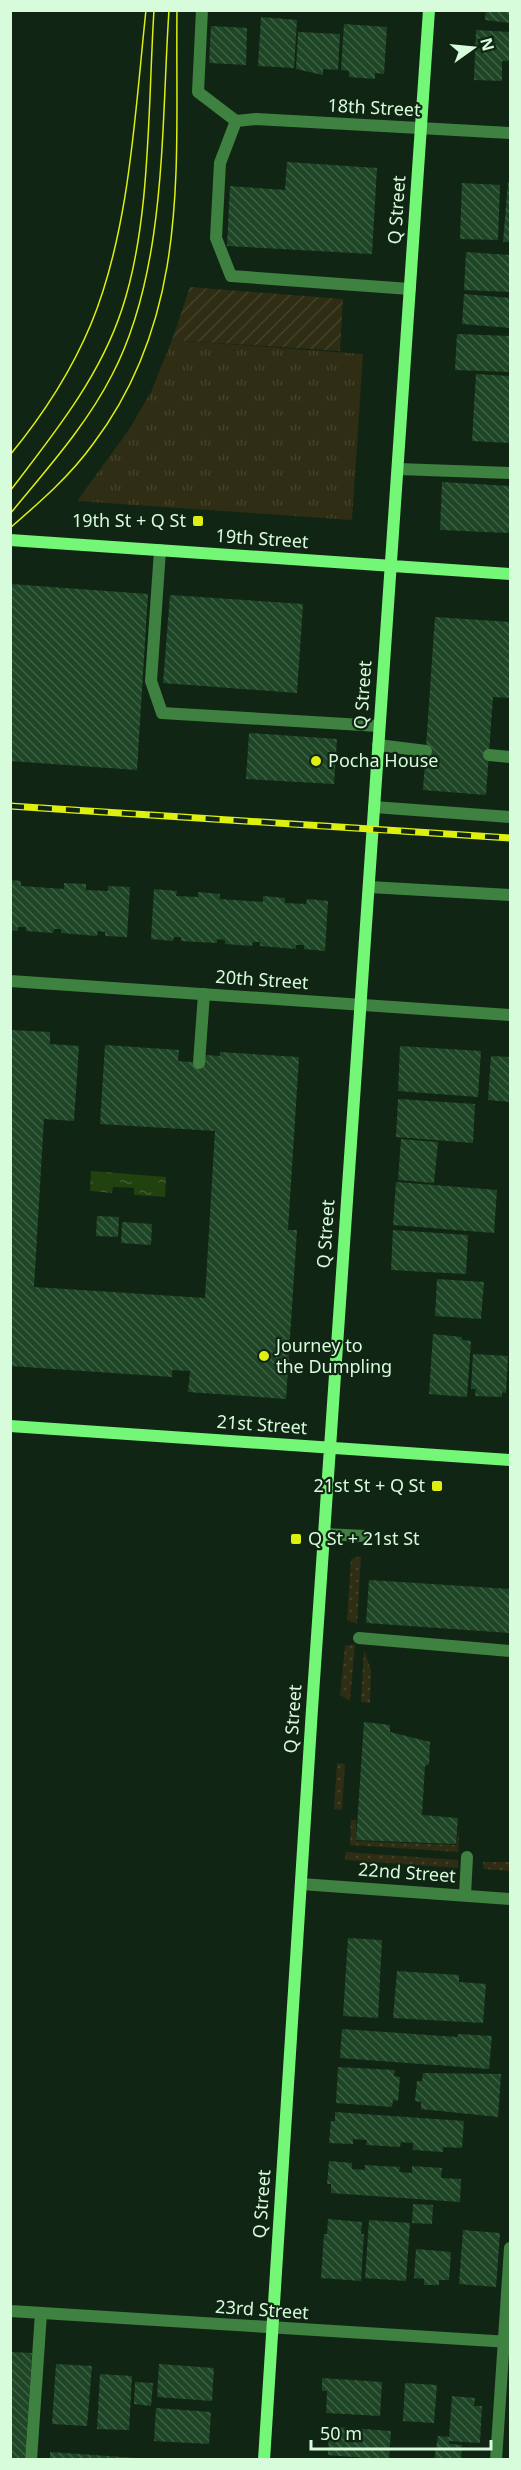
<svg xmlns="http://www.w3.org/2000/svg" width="521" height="2470" viewBox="0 0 521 2470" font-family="'Noto Sans',sans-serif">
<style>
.grass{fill:url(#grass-dots)}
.park{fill:url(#park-tufts)}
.garden{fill:url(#garden-furrows)}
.water{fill:url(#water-ripples)}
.building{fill:url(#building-back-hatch)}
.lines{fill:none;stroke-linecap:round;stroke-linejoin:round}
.lane{stroke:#3f8140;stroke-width:12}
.street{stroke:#3f8140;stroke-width:12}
.secondary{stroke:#74f676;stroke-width:12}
.tram{stroke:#ddf010;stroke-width:1.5}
.rail-casing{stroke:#ddf010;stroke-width:7}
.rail{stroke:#112514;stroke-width:4.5;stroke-dasharray:14;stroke-linecap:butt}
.poi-dot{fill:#ddf010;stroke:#112514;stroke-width:2}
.labels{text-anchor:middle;stroke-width:4.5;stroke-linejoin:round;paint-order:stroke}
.street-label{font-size:18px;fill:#d7fcdb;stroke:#112514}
.poi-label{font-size:18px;fill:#d7fcdb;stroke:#112514;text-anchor:start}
</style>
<defs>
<pattern id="grass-dots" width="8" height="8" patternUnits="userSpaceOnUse" patternTransform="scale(1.5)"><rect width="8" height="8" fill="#2f2d14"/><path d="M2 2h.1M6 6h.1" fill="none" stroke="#43422a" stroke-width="1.8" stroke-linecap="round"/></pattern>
<pattern id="park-tufts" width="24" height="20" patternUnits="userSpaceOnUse" patternTransform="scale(1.5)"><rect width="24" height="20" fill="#2f2d14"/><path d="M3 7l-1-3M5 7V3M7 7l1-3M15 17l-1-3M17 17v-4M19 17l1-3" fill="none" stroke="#43422a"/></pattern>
<pattern id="garden-furrows" width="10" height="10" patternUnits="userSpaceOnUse" patternTransform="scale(1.5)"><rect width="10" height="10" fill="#2f2d14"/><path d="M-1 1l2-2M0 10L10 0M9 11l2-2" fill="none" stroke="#43422a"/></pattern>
<pattern id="water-ripples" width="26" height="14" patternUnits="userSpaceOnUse" patternTransform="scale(1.5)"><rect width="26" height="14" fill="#21410e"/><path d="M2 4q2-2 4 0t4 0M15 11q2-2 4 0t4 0" fill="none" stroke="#405d30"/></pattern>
<pattern id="building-back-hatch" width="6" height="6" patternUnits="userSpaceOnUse" patternTransform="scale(1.5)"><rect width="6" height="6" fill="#1e4525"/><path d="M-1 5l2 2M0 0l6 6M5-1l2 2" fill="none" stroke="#3e6144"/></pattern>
</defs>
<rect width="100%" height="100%" fill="#112514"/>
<path class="grass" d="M361 1556 357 1624 347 1620 351 1559Z
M355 1644 350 1701 340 1695 345 1646Z
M364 1650 371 1670 370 1703 361 1702Z
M337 1763 345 1764 342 1810 334 1809Z
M351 1820H356V1841L456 1845 459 1829 458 1852 350 1845Z
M346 1852 458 1860V1868L345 1860Z
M483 1862H510V1871L484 1869Z"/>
<path class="park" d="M172 340 363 354 352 520 77 501 128 431 151 392Z"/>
<path class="garden" d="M190 287 343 299 340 351 172 340Z"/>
<path class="water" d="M91 1171 166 1177 165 1197 134 1195V1188L113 1187 112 1193 90 1191Z"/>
<path class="building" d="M486 10H510V23L485 20Z
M261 17 297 20 294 68 258 66Z
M344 24 387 27 384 74 375 73V79L349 77V71L341 70Z
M211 26 247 28 246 65 209 63Z
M476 30 510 32V61H502V81L474 80Z
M298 32 340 34 338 70 323 69V75L296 69Z
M287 162 377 168 372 254 227 246 230 186 285 190Z
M508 182H510V242H503Z
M462 183 500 185 498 240 460 239Z
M466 252 510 255V292L464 290Z
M464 294 510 298V328L462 324Z
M457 334 510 336V372L455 370Z
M476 374 510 376V443L472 441Z
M442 482 510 486V533L440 530Z
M10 584 148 594 137 770 10 761Z
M170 595 303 604 297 693 163 683Z
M435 617 510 622V698L493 697 486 795 423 790Z
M249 733 337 739 334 784 246 779Z
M10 880 21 881V886L64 889V883L86 884V890L108 891V886L130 887 127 937 105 936V932L98 931 97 936 61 933V929H54L53 933 26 931V927H18V931L10 930Z
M154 889 177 891 176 896 198 897V892L220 894V899L263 902V896L285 898V903L306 904 307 899 328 901 325 951 304 949V945H296V949L260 946V942H253L252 946 225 944V940L217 939V943L181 941V937H174L173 941 151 939Z
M10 1030 50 1032V1044L79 1046 74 1121 44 1119 34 1287 205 1298 215 1131 100 1124 105 1045 179 1050 178 1061 204 1063 205 1055 220 1056V1052L299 1057 288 1230H297L286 1399 188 1392 190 1371 172 1370V1377L10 1366Z
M400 1046 481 1051 478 1097 398 1091Z
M491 1056 510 1057V1102L488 1100Z
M398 1099 475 1104 473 1143 396 1137Z
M401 1139 438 1142 434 1183 398 1180Z
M396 1182 497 1190 494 1233 393 1225Z
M97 1216 119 1217 118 1237 96 1236Z
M122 1222 152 1224 151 1245 121 1243Z
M393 1230 468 1235 466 1274 391 1270Z
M437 1279 484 1282 481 1319 435 1316Z
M433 1334 462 1337V1340L471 1341 467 1397 429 1394Z
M473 1354 508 1356 506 1393 502 1392V1397L475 1396 476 1389H471Z
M369 1580 510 1589V1633L366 1623Z
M364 1722 390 1725V1732L430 1742 429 1764 425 1766 422 1815 458 1818 456 1844 356 1840Z
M348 1938 382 1940 378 2018 343 2016Z
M397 1971 459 1975V1982L486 1984 483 2023 393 2018Z
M342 2029 457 2037 458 2034 492 2036 489 2069 340 2058Z
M338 2067 395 2070 394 2076 400 2077 398 2101 393 2100 392 2107 336 2103Z
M423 2073 501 2074 498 2117 421 2109V2102L415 2101 417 2081H422Z
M335 2112 464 2121 462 2148 443 2147V2152L413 2150V2143L401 2142 400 2147 366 2145 367 2140 353 2139V2144L329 2143 331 2121H335Z
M329 2161 352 2163V2169L365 2170V2165L400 2167 399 2172 412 2173V2166L442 2168 441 2178 461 2179 460 2202 331 2193V2184H327Z
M413 2204 433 2205 432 2224 412 2223Z
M328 2219 362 2222 361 2234H364L361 2281 321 2278 324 2234H327Z
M369 2220 410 2223 406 2281 365 2278Z
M463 2230 500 2233 496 2287 459 2284Z
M416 2249 451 2252 449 2280H439V2285H424V2279L414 2278Z
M10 2352 32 2353 25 2460H10Z
M56 2364 92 2366 87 2426 52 2424Z
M159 2364 214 2368 212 2401 157 2397Z
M100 2374 132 2376 129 2430 97 2429Z
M322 2378 382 2382 380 2416 326 2413 327 2391H322Z
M135 2382 153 2383 151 2406 134 2404Z
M405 2383 437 2385 434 2423 403 2421Z
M452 2396 475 2398 474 2406H482L480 2443 449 2441V2444L462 2445 461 2460H434L438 2436 449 2437Z
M156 2408 211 2412 209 2444 154 2441Z
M336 2427 391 2431 389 2460 328 2455 329 2431H336Z
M50 2452 137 2458V2460H50Z"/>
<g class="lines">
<path class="lane" d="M202 10 198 92 236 121 220 163 216 238 231 276 410 289
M398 469 510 473
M160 550 151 681 162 713 379 726
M378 745 426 751
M489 755 510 757
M374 807 510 817
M369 887 510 895
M199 1063 204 994
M324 1534 365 1536
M359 1638 510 1651
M465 1895 467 1857
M31 2460 41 2313
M496 2460 510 2248"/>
<path class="street" d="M236 121 256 119 510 133
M10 981 510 1015
M301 1884 510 1899
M10 2311 510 2342"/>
<path class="secondary" d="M10 540 510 574
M10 1426 510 1460
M264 2460 312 1709 429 10"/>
<path class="tram" d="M10 455C43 415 71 372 91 324 130 230 135 111 146 10
M10 491C53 435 100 377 122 309 151 223 148 103 154 10
M10 514C46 470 86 426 112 375 167 270 161 127 169 10
M10 528C40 502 70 476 93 444 192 313 175 164 177 10"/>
<defs>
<path id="rail" d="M10 806 510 838"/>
</defs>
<use href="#rail" class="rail-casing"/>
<use href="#rail" class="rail"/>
</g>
<g class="poi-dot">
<rect x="192" y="515" width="12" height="12" rx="3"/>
<circle cx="316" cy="761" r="6"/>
<circle cx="264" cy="1356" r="6"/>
<rect x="431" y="1480" width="12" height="12" rx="3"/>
<rect x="290" y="1533" width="12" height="12" rx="3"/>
</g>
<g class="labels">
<g class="street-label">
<text transform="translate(374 108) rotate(3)" y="6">18th Street</text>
<text transform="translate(397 210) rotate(-86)" y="6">Q Street</text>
<text transform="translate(262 539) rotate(4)" y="6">19th Street</text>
<text transform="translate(363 695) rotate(-86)" y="6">Q Street</text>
<text transform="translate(262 980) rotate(4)" y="6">20th Street</text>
<text transform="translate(326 1234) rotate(-86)" y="6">Q Street</text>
<text transform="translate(262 1425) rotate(4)" y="6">21st Street</text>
<text transform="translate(293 1719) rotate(-86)" y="6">Q Street</text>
<text transform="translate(407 1873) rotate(4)" y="6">22nd Street</text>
<text transform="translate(262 2204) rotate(-86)" y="6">Q Street</text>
<text transform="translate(262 2310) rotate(4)" y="6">23rd Street</text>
</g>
<g class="poi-label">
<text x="186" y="527" text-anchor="end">19th St + Q St</text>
<text x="328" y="767">Pocha House</text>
<text x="276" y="1352">Journey to<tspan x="276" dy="21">the Dumpling</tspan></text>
<text x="425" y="1492" text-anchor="end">21st St + Q St</text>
<text x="308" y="1545">Q St + 21st St</text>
</g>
</g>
<rect width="521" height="2470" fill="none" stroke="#d7fcdb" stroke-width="24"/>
<g transform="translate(473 48) rotate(75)" stroke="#112514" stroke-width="4.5" paint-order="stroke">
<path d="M0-4.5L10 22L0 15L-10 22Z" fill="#d7fcdb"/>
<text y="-9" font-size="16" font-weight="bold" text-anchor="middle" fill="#d7fcdb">N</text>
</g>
<path d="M311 2440v9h180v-9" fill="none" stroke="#d7fcdb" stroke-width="3"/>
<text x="320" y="2440" font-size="18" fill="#d7fcdb" stroke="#112514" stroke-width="4.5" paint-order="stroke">50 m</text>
</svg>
